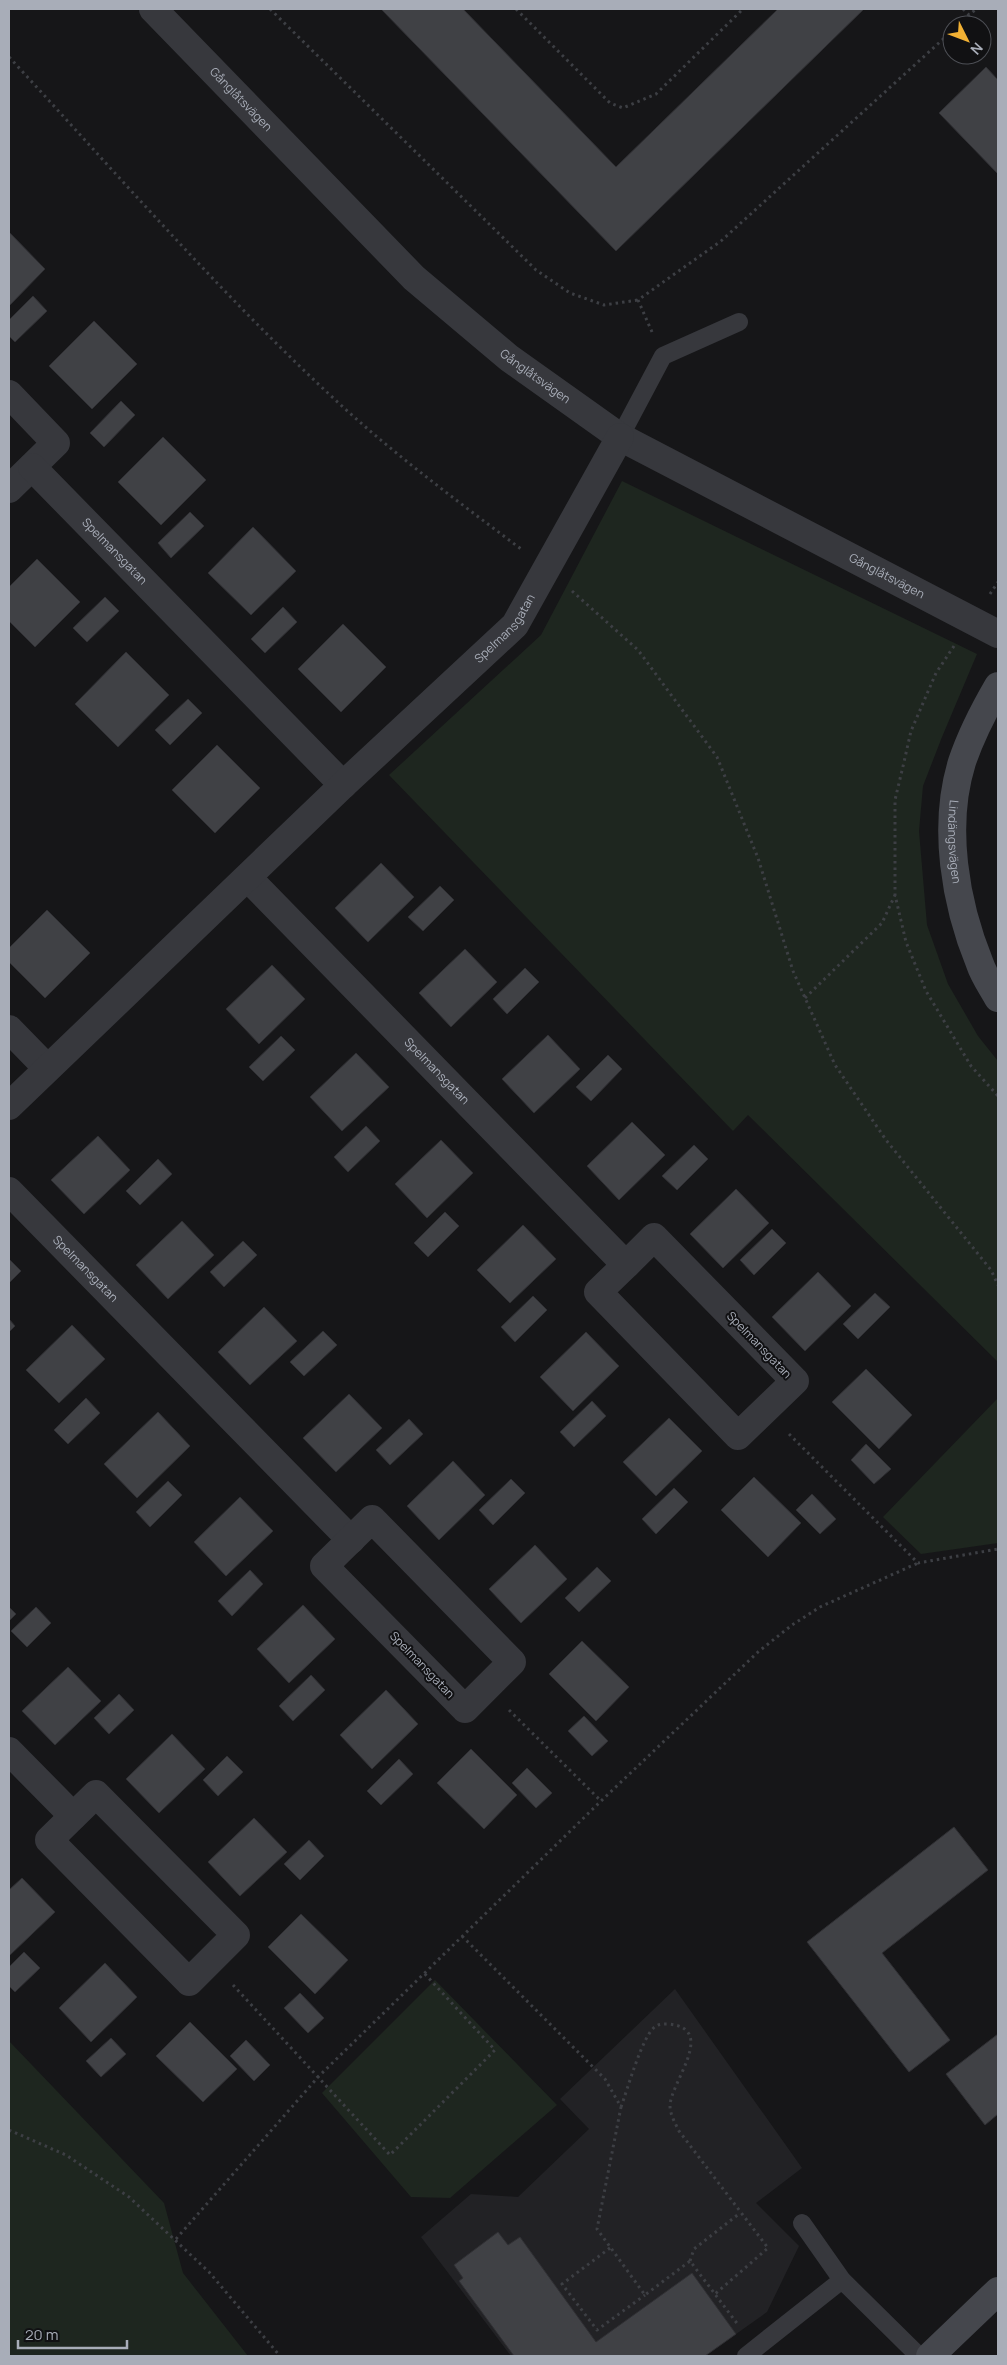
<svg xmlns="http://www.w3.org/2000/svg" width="1007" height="2365" viewBox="0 0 1007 2365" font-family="Manrope,sans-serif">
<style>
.built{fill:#222225}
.green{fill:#1e261f}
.building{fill:#404145;stroke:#303034}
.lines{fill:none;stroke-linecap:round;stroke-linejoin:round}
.path{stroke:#3d3f44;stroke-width:3;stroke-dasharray:2.5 4;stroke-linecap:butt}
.lane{stroke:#37383d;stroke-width:18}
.street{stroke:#37383d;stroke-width:28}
.secondary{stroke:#45474d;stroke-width:28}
.labels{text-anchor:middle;stroke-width:4;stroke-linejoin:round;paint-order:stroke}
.street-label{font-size:12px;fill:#a8adb8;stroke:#111113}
</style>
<rect width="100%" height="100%" fill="#161618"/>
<path class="built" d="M675 1989 802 2168 756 2203 799 2246 767 2312 705 2356H511L421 2237 471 2194 518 2197 589 2129 560 2099Z"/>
<path class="green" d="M622 481 977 654 942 737 923 786 919 831 927 925 948 984 978 1036 998 1061V1362L748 1115 733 1131 389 775 541 635Z
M998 1398V1543L921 1554 883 1517Z
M435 1980 557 2105 450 2198 411 2197 322 2093Z
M9 2041 164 2203 183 2273 248 2356H9Z"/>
<path class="building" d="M381 9H463L616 167 778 9H864L616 251Z
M986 67 998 80V174L939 113Z
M9 232 45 269 9 306Z
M33 296 47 311 15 342 9 336V320Z
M94 321 137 364 92 409 49 366Z
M121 401 135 415 104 447 90 433Z
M163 437 206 480 161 525 118 482Z
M190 512 204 526 171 558 158 543Z
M253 527 296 571 251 615 208 573Z
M37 559 80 602 35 647 9 621V587Z
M105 597 119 611 87 642 73 628Z
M283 607 297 622 265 653 251 639Z
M343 624 386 667 341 712 298 669Z
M126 652 169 695 118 747 75 704Z
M188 699 202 713 170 745 155 730Z
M217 745 260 788 215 833 172 790Z
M381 863 414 897 368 942 335 908Z
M440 886 454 900 423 931 408 917Z
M47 910 90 953 45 998 9 962V948Z
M465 949 497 982 451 1027 419 993Z
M272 965 305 999 259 1044 226 1009Z
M525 968 539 982 507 1014 493 999Z
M548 1035 580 1069 534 1113 502 1079Z
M281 1036 295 1050 263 1081 249 1067Z
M356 1053 389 1087 342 1131 310 1097Z
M608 1055 622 1069 591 1101 576 1087Z
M632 1122 665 1155 619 1200 587 1166Z
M366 1126 380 1141 348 1172 334 1157Z
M98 1136 130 1170 84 1214 51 1180Z
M441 1140 473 1173 427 1218 395 1184Z
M694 1145 708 1159 677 1190 662 1176Z
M158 1159 172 1174 140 1205 126 1191Z
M736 1189 769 1223 723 1268 690 1234Z
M445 1212 459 1226 428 1257 414 1243Z
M182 1221 214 1255 168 1299 136 1265Z
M523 1225 556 1259 510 1303 477 1270Z
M772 1229 786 1243 754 1275 740 1260Z
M243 1241 257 1255 224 1287 210 1272Z
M9 1259 21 1271 9 1283Z
M818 1272 851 1306 805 1351 772 1317Z
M875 1293 890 1307 858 1339 843 1324Z
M533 1296 547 1310 515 1342 501 1327Z
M264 1307 297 1341 250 1385 218 1352Z
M9 1319 15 1326 9 1332Z
M72 1325 105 1359 59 1403 26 1370Z
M323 1331 337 1345 304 1376 290 1362Z
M586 1332 619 1366 573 1411 540 1377Z
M866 1369 912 1415 879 1449 832 1402Z
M349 1394 382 1428 336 1472 303 1438Z
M86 1398 100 1413 68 1444 54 1430Z
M592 1401 606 1416 574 1447 560 1432Z
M158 1412 190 1446 137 1498 104 1464Z
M669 1418 702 1451 656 1496 623 1462Z
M409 1419 423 1434 390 1465 376 1450Z
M866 1444 891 1469 874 1484 851 1460Z
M453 1461 485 1495 439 1540 407 1506Z
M754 1477 801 1523 768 1557 721 1510Z
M511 1479 525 1493 493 1525 479 1510Z
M168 1481 182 1495 150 1527 136 1512Z
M674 1488 688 1502 656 1534 642 1519Z
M812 1494 836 1519 820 1534 796 1510Z
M240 1497 273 1531 226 1576 194 1542Z
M535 1545 567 1579 521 1623 489 1589Z
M597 1567 611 1581 579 1612 565 1598Z
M250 1570 263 1584 232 1616 218 1601Z
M303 1605 335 1639 289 1683 257 1649Z
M9 1607 16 1614 9 1621Z
M36 1607 51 1623 27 1647 11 1631Z
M582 1641 629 1687 596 1721 549 1674Z
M68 1667 101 1701 55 1745 22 1711Z
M311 1675 325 1690 293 1721 279 1706Z
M386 1690 418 1724 372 1769 340 1735Z
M119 1694 134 1710 109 1734 94 1718Z
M584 1716 608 1741 592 1756 568 1731Z
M172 1734 205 1769 159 1813 126 1779Z
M471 1749 517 1795 484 1829 437 1783Z
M227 1756 243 1772 218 1796 203 1780Z
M399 1759 413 1774 381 1805 367 1791Z
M527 1768 552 1793 536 1808 512 1783Z
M254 1818 287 1852 240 1896 208 1862Z
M954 1827 988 1870 882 1953 950 2040 909 2072 807 1942Z
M309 1840 324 1856 300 1880 284 1864Z
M22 1878 55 1912 9 1956V1890Z
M301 1914 348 1960 315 1994 268 1947Z
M24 1952 40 1968 15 1992 9 1986V1967Z
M105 1963 137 1997 91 2042 59 2008Z
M300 1993 324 2018 308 2033 284 2008Z
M190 2022 237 2069 203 2102 156 2056Z
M998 2034V2114L985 2125 946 2074Z
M111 2038 126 2054 101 2077 86 2061Z
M246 2040 270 2065 254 2081 230 2056Z
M498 2232 508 2245 520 2237 596 2342 692 2273 736 2334 705 2356H514L459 2281 463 2278 454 2265Z"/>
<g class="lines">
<path class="path" d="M270 9 536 270 570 293 604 305 638 300
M516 9 610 103 623 108 656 94 743 9
M963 9 969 15
M958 25 976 9
M9 57C118 175 224 298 343 407 399 458 460 503 521 549
M652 332 638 300 721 241 952 31
M572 591 638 650 717 757 758 858 793 971 835 1065 886 1140 991 1270 998 1285
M990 594 998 582
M954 646 936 673 911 731 904 762 895 800V895L906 942 926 991 971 1066 998 1096
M805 998 882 923 895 895
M789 1434 918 1563 998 1549
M509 1710 601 1801
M462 1936 605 2079 621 2107 597 2229 645 2295 690 2261 739 2326
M233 1985 390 2155 495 2050 424 1973
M621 2107C627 2091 643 2033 656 2026 659 2024 663 2024 667 2024 719 2027 670 2083 670 2106 670 2114 675 2123 679 2131L768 2248 715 2294
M9 2130 66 2155 129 2197 209 2272 280 2356
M176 2239 319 2076 601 1801 758 1652 792 1625 820 1607 918 1563
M610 2248 562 2284 597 2330 645 2295
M690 2261 694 2249 740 2213"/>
<path class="lane" d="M620 437 663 356 739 322
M802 2223 842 2280
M746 2356 842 2280 919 2356"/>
<g class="street">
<path id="s1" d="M153 9 414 278 509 358 620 437 998 634"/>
<path d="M9 394 56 443 9 489"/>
<path id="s2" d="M32 467 343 785"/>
<path id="s3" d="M248 878 626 1265 598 1292 738 1436 795 1381 654 1237 626 1265"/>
<path d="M9 1029 47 1068"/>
<path id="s4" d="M9 1106 343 785 515 625 620 437"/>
<path id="s5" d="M9 1191 351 1540"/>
<path d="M372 1519 512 1662 465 1709 324 1566Z"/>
<path d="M9 1751 73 1816"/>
<path d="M96 1794 236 1935 189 1982 49 1840Z"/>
</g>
<g class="secondary">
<path id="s6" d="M998 686C984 710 971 735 962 762 942 826 955 903 980 964 984 976 992 987 998 998"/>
<path d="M930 2356 998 2291"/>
</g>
</g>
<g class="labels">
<g class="street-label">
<text dy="4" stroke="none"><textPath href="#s1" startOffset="126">Gånglåtsvägen</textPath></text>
<text dy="4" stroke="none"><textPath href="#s1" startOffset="531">Gånglåtsvägen</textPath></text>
<text dy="4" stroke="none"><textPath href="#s2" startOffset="118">Spelmansgatan</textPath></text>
<text dy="4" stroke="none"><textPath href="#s1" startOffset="936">Gånglåtsvägen</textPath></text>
<text dy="4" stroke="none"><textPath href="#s4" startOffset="689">Spelmansgatan</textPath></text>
<text dy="4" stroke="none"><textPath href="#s6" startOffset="165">Lindängsvägen</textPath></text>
<text dy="4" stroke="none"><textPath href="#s3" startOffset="270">Spelmansgatan</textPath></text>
<text dy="4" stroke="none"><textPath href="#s5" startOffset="109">Spelmansgatan</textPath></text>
<text transform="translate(759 1345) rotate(46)" y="4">Spelmansgatan</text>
<text transform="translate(422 1665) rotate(46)" y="4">Spelmansgatan</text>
</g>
</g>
<rect width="1007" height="2365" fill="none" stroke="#a8adb8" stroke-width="20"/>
<g transform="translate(967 40) rotate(132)"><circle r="24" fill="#111113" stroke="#4d4f55"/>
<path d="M0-4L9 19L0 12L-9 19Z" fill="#f2b134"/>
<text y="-8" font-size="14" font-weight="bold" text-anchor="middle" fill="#a8adb8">N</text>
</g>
<path d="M18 2340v8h109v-8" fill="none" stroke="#a8adb8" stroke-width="2.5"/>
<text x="25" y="2340" font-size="15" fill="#a8adb8" stroke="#111113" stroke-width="4" paint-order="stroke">20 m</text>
</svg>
